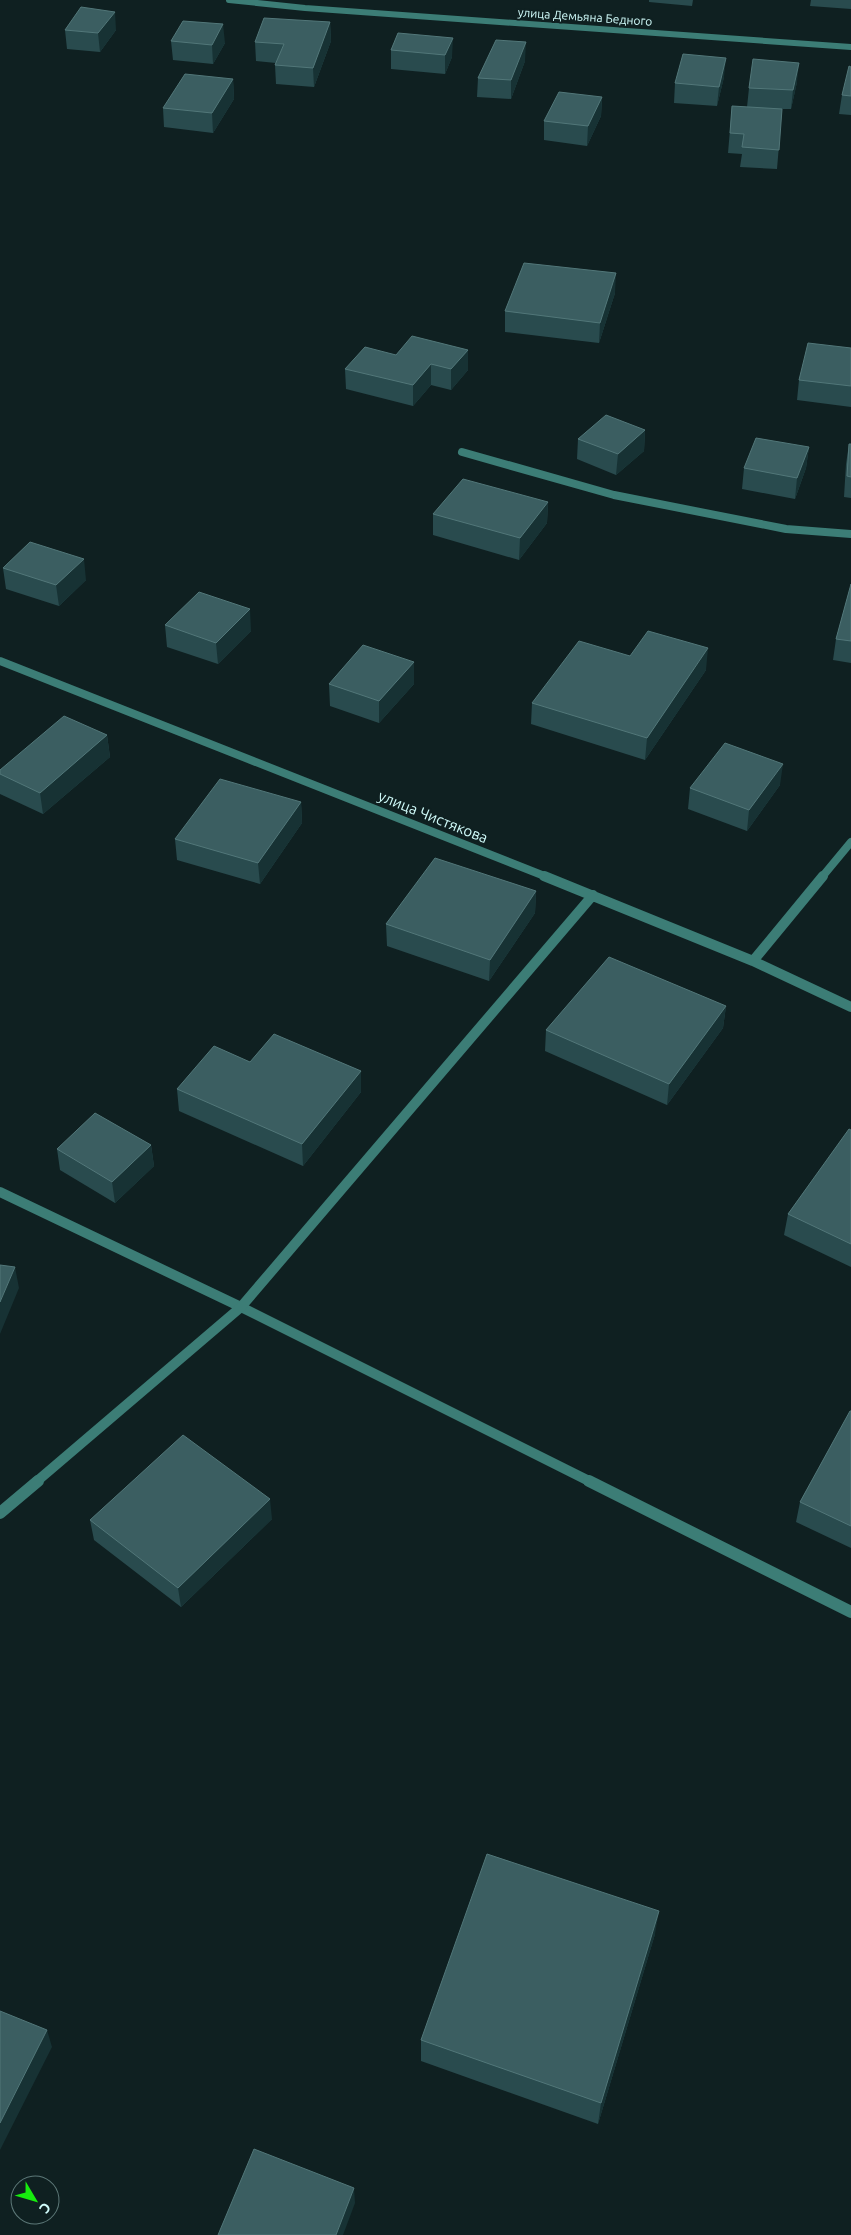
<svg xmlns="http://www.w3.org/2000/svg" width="851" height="2235" viewBox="0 0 851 2235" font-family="Ubuntu,sans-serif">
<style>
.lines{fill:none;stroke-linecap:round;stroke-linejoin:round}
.lane-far2{stroke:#3c7d76;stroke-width:8}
.lane-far1{stroke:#3c7d76;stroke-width:10}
.lane{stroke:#3c7d76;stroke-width:12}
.street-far3{stroke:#3c7d76;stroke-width:6}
.street-far2{stroke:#3c7d76;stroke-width:8}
.street-far1{stroke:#3c7d76;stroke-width:10}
.street{stroke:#3c7d76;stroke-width:12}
.wall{fill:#294b4e}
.shaded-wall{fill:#173234}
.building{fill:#3b5e61;stroke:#527779}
.labels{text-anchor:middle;stroke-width:4;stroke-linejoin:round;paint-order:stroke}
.far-street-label{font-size:12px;fill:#d1fcfb;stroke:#0f2021}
.street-label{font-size:15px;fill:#d1fcfb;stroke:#0f2021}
</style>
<rect width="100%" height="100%" fill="#0f2021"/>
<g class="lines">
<path class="lane-far2" d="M462 452 614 495 786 529 851 534"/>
<path class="lane-far1" d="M0 1192 241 1307 591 1482"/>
<path class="lane" d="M589 1481 851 1612"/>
<path class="street-far3" d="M229 0 305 8 851 47"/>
<path class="street-far2" d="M0 661 547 877
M822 877 851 842"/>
<path class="street-far1" d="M544 876 753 961 851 1007
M753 961 823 876
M36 1482 241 1307 593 895"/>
<path class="street" d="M0 1513 38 1481"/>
</g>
<path class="wall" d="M649 0H693L692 6 649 2Z
M811 0H851V9L810 6Z
M330 22 331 41 314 87 276 84 275 65 276 63 256 61 255 42Z
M65 30H116L100 52 67 49Z
M398 33 452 57 445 74 391 69V50Z
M171 41 225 43 213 64 173 60Z
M525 61 511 99 477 97 478 78Z
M851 67V115L839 114 842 95Z
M724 77 717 106 674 103 675 83Z
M233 79 234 99 213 133 164 127 163 108Z
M797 82 791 109H782L777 169 740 167 742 154 728 153 732 106 747 107 749 88Z
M602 97 601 116 587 146 544 140V121Z
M615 293 599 343 505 332V311Z
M851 348V407L797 400 799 380Z
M468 350V370L451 390 431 385 413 406 346 389 345 369 396 355Z
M645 430 644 451 616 475 577 459 578 439Z
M849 444H851V498L844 497 846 464Z
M809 447 806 468 795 499 742 489 744 468Z
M548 502 547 523 519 560 433 535V514Z
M3 568 86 580 59 606 6 589Z
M851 584V663L833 660 836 639Z
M165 625 251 631 218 664 167 647Z
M630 656 706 670 645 760 531 724 532 703Z
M414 662V684L379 723 330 706 329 684Z
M107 735 110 757 43 814 0 794V770Z
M780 785 747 831 688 809 690 788Z
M301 802 302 823 260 884 177 860 175 839Z
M536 891 535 913 489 981 387 946 386 924Z
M726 1006 723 1028 667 1105 545 1051 546 1030Z
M250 1062 361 1071V1092L303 1166 179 1111 177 1089Z
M851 1130V1267L784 1235 788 1214Z
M151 1145 154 1166 115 1203 60 1170 57 1149Z
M851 1411V1548L796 1522 800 1502Z
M272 1519 181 1607 94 1540 90 1520Z
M655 1934 598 2124 421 2061V2040Z"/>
<path class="shaded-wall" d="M115 12 116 30 100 52 98 33Z
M330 22 331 41 314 87 313 68Z
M223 24 225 43 213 64 212 45Z
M453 38 452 57 445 74V55Z
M526 42 525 61 511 99V80Z
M726 58 724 77 717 106 719 87Z
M799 63 797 82 791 109 793 90Z
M233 79 234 99 213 133 212 113Z
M602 97 601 116 587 146 588 126Z
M616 273 615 293 599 343 600 323Z
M468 350V370L451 390V369Z
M431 364V385L413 406V385Z
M645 430 644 451 616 475 618 454Z
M809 447 806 468 795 499 797 478Z
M548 502 547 523 519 560 520 538Z
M84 559 86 580 59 606 56 585Z
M250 609 251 631 218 664 216 643Z
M708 648 706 670 645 760 647 738Z
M414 662V684L379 723V701Z
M107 735 110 757 43 814 40 793Z
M783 764 780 785 747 831 749 810Z
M301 802 302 823 260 884 258 863Z
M536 891 535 913 489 981 490 960Z
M726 1006 723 1028 667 1105 669 1084Z
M361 1071V1092L303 1166 302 1144Z
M151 1145 154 1166 115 1203 112 1182Z
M15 1267 19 1288 0 1334V1302Z
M270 1499 272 1519 181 1607 178 1588Z
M659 1911 655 1934 598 2124 601 2103Z
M47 2030 52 2047 0 2150V2123Z
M354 2188 355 2203 343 2235H336Z"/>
<path class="building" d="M81 7 115 12 98 33 65 30Z
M264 18 330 22 313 68 275 65 284 44 255 42Z
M183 21 223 24 212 45 171 41Z
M398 33 453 38 445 55 391 50Z
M496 40 526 42 511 80 478 78Z
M683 54 726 58 719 87 675 83Z
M753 59 799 63 793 90 749 88Z
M849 66 851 67V96L842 95Z
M185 74 233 79 212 113 163 108Z
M559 92 602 97 588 126 544 121Z
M732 106 782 109 779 150 742 147 744 134 730 133Z
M524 263 616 273 600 323 505 311Z
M412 336 468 350 451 369 431 364 413 385 345 369 365 347 396 355Z
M808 343 851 348V386L799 380Z
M606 415 645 430 618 454 578 439Z
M756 438 809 447 797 478 744 468Z
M849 444H851V477L847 476Z
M463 479 548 502 520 538 433 514Z
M30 542 84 559 56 585 3 568Z
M851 584V641L836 639Z
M199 592 250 609 216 643 165 625Z
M648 631 708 648 647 738 532 703 579 641 630 656Z
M363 645 414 662 379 701 329 684Z
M64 716 107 735 40 793 0 774V770Z
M725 743 783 764 749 810 690 788Z
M220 779 301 802 258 863 175 839Z
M435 858 536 891 490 960 386 924Z
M609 957 726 1006 669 1084 546 1030Z
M274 1034 361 1071 302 1144 177 1089 214 1046 250 1062Z
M95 1113 151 1145 112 1182 57 1149Z
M849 1129 851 1130V1244L788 1214Z
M0 1265 15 1267 0 1302Z
M850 1411H851V1526L800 1502Z
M183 1435 270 1499 178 1588 90 1520Z
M487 1854 659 1911 601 2103 421 2040Z
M0 2011 47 2030 0 2123Z
M254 2149 354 2188 336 2235H218Z"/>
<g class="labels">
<g class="far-street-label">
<text transform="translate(585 17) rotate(4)" y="4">улица Демьяна Бедного</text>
</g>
<g class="street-label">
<text transform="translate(433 817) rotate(22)" y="5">улица Чистякова</text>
</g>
</g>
<g transform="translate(35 2200) rotate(128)"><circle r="24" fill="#0f2021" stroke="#5d7878"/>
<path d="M0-4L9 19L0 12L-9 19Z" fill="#17ec0e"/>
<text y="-8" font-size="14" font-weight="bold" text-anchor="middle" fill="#d1fcfb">С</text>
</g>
</svg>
